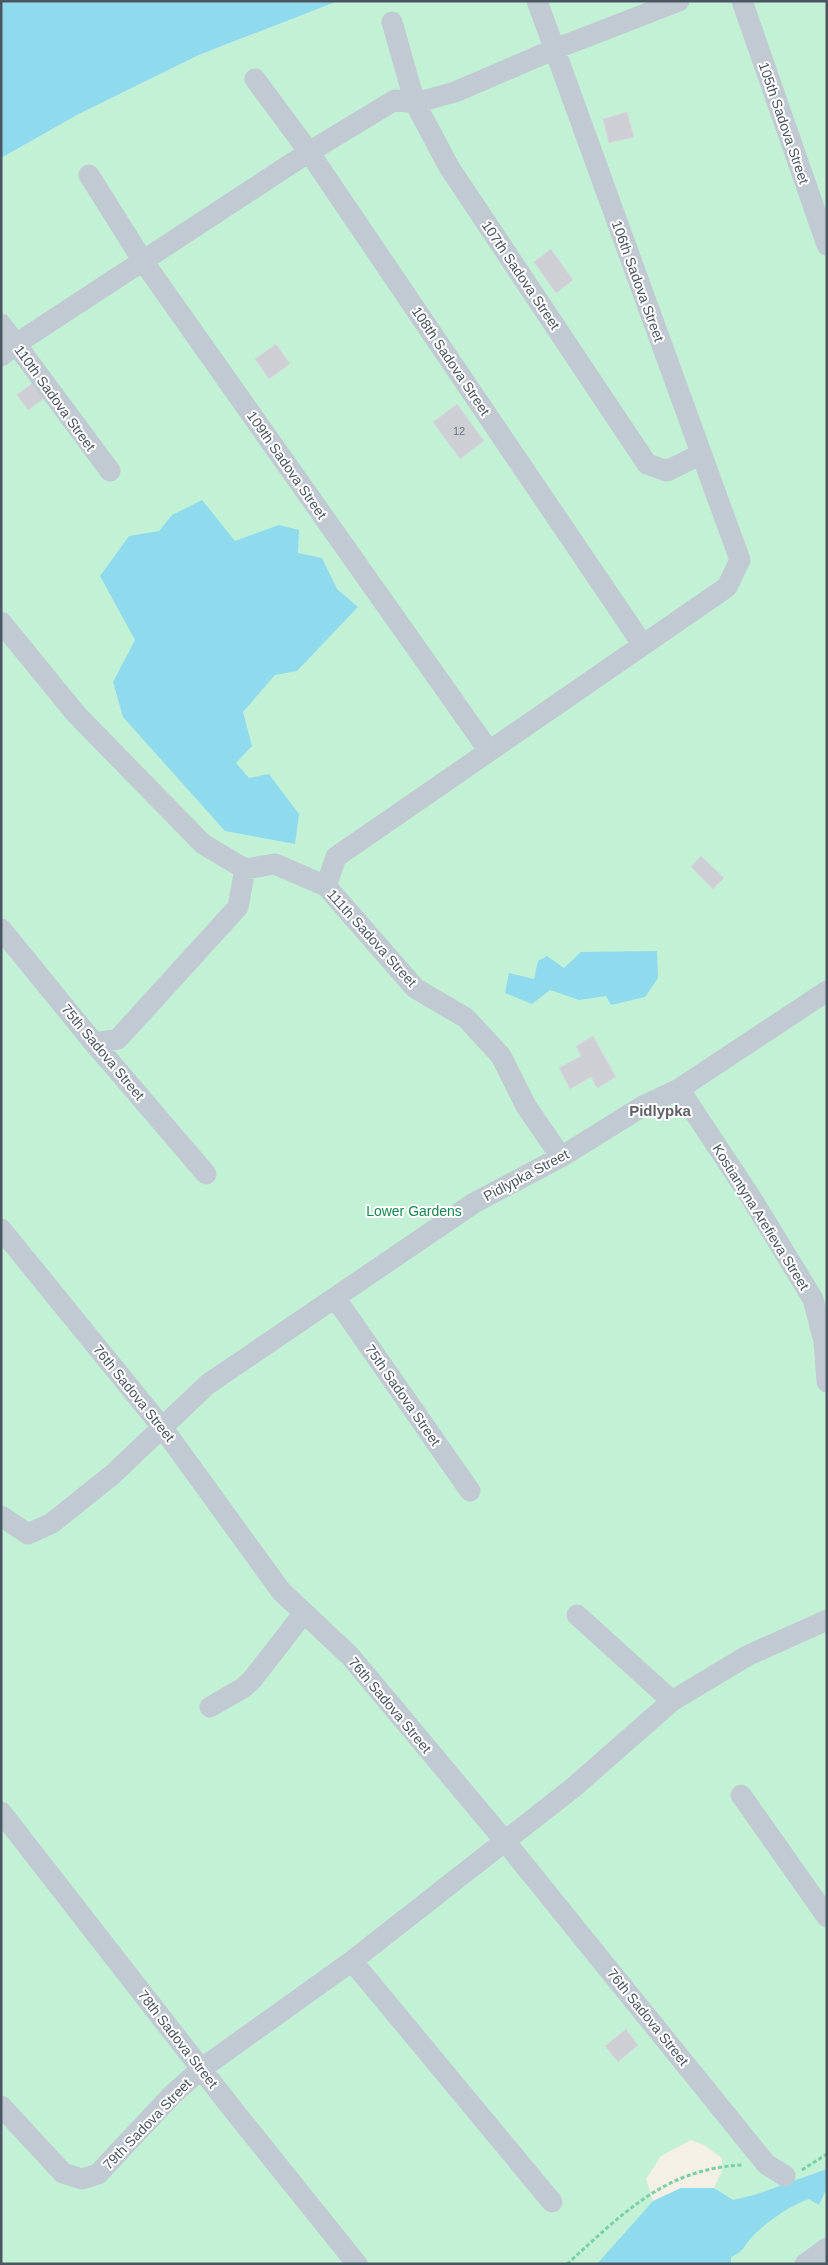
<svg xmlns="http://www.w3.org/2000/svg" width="828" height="2265" viewBox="0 0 828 2265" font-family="Arial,sans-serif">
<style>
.green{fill:#c3f1d5}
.sand{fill:#f5f0e5}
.water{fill:#90daee}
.building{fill:#cdcfd5;stroke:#d7d9de}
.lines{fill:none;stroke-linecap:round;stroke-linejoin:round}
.path{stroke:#7ad0a6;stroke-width:3;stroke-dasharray:4 2.5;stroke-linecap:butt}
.minor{stroke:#c1cad2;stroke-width:21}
.labels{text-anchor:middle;stroke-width:4;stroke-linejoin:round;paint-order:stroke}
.number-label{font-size:11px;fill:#6b747e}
.street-label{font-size:14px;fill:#4a5661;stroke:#fff}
.park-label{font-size:14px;fill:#17864f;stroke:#fff}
.neighbourhood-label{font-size:15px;font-weight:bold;fill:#5f6368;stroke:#fff}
</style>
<rect width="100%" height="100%" fill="#f5f3f3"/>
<path class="green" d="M338 1H827V2264H1V158L79 114 199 55Z"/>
<path class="sand" d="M691 2140 704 2145 722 2158V2171L714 2188H681L653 2201 646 2179 661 2156Z"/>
<path class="water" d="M1 1H338L199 55 79 114 1 158Z
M202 500 235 541 279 525 299 530 298 553 322 558 337 589 358 607 297 671 275 675 243 712 252 746 236 763 249 778 269 774 299 814 295 844 225 831 123 717 113 682 135 640 100 576 129 536 159 531 172 515Z
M657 951 658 978 645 997 611 1005 606 996 579 1000 550 990 532 1004 505 993 509 973 534 979 538 961 547 956 564 968 581 952Z
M827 2169V2188L819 2205 809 2199C792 2204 765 2223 753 2236 743 2246 745 2251 731 2257V2264H597L653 2201 681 2188H714L733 2200 754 2195Z"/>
<path class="building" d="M627 112 634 137 609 143 603 119Z
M551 249 573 280 556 293 534 262Z
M276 344 290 364 269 379 255 359Z
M35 381 46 397 28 410 17 395Z
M457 404 484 441 460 459 433 422Z
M701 856 724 878 713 889 691 867Z
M593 1036 616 1077 597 1088 591 1077 570 1089 559 1068 581 1056 576 1046Z
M626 2029 638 2045 618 2062 605 2046Z"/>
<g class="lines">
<path class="path" d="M802 2170 827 2154
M567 2264C622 2215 663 2169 742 2165"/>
<path class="minor" d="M742 1 827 245
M392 22 415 103 449 167 647 464 667 471 701 454
M255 79 309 152 643 645
M89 175 143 261 489 751
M1 324 110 471
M1 356 16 344 309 152 395 100 415 103 455 92 555 49 679 1
M1 622 76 714 203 844 245 869 275 864 326 886 415 988 466 1018 501 1056 526 1106 561 1157
M326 886 336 857 727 587 740 560 537 1
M1 929 94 1043 206 1174
M94 1043 118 1039 238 907 245 869
M679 1089 750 1196 813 1299 824 1341 827 1382
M1 1229 162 1427 281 1591 350 1656 504 1840 766 2164 785 2176
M336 1299 470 1491
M1 1516 28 1534 52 1523 112 1475 208 1384 474 1203 561 1157 643 1106 679 1089 827 991
M577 1615 672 1701
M210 1707 243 1688 251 1681 304 1613
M741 1795 827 1917
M1 1812 234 2111 357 2264
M352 1961 552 2202
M1 2106 63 2173 82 2179 98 2174 172 2095 201 2069 352 1961 574 1787 672 1701 747 1656 827 1620
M805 2264 827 2248"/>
</g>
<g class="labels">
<g class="number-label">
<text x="459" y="435">12</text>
</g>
<g class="street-label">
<text transform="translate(784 123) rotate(71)" y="5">105th Sadova Street</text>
<text transform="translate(521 275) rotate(56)" y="5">107th Sadova Street</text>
<text transform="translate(638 281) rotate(70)" y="5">106th Sadova Street</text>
<text transform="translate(451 361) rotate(56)" y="5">108th Sadova Street</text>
<text transform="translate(55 398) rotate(54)" y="5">110th Sadova Street</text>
<text transform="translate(287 465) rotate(55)" y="5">109th Sadova Street</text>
<text transform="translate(372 938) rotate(48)" y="5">111th Sadova Street</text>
<text transform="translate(103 1052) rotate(50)" y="5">75th Sadova Street</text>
<text transform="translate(526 1175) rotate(-28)" y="5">Pidlypka Street</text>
<text transform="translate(761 1217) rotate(58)" y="5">Kostiantyna Arefieva Street</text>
<text transform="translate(134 1393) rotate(51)" y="5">76th Sadova Street</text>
<text transform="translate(403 1395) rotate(55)" y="5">75th Sadova Street</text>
<text transform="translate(390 1705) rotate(50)" y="5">76th Sadova Street</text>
<text transform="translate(648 2017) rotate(51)" y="5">76th Sadova Street</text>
<text transform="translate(178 2039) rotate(52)" y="5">78th Sadova Street</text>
<text transform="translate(147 2124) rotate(-46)" y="5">79th Sadova Street</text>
</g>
<g class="park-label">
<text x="414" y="1216">Lower Gardens</text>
</g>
<g class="neighbourhood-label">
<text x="660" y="1116">Pidlypka</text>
</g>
</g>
<rect width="828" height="2265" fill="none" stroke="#4a5661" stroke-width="5"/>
</svg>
